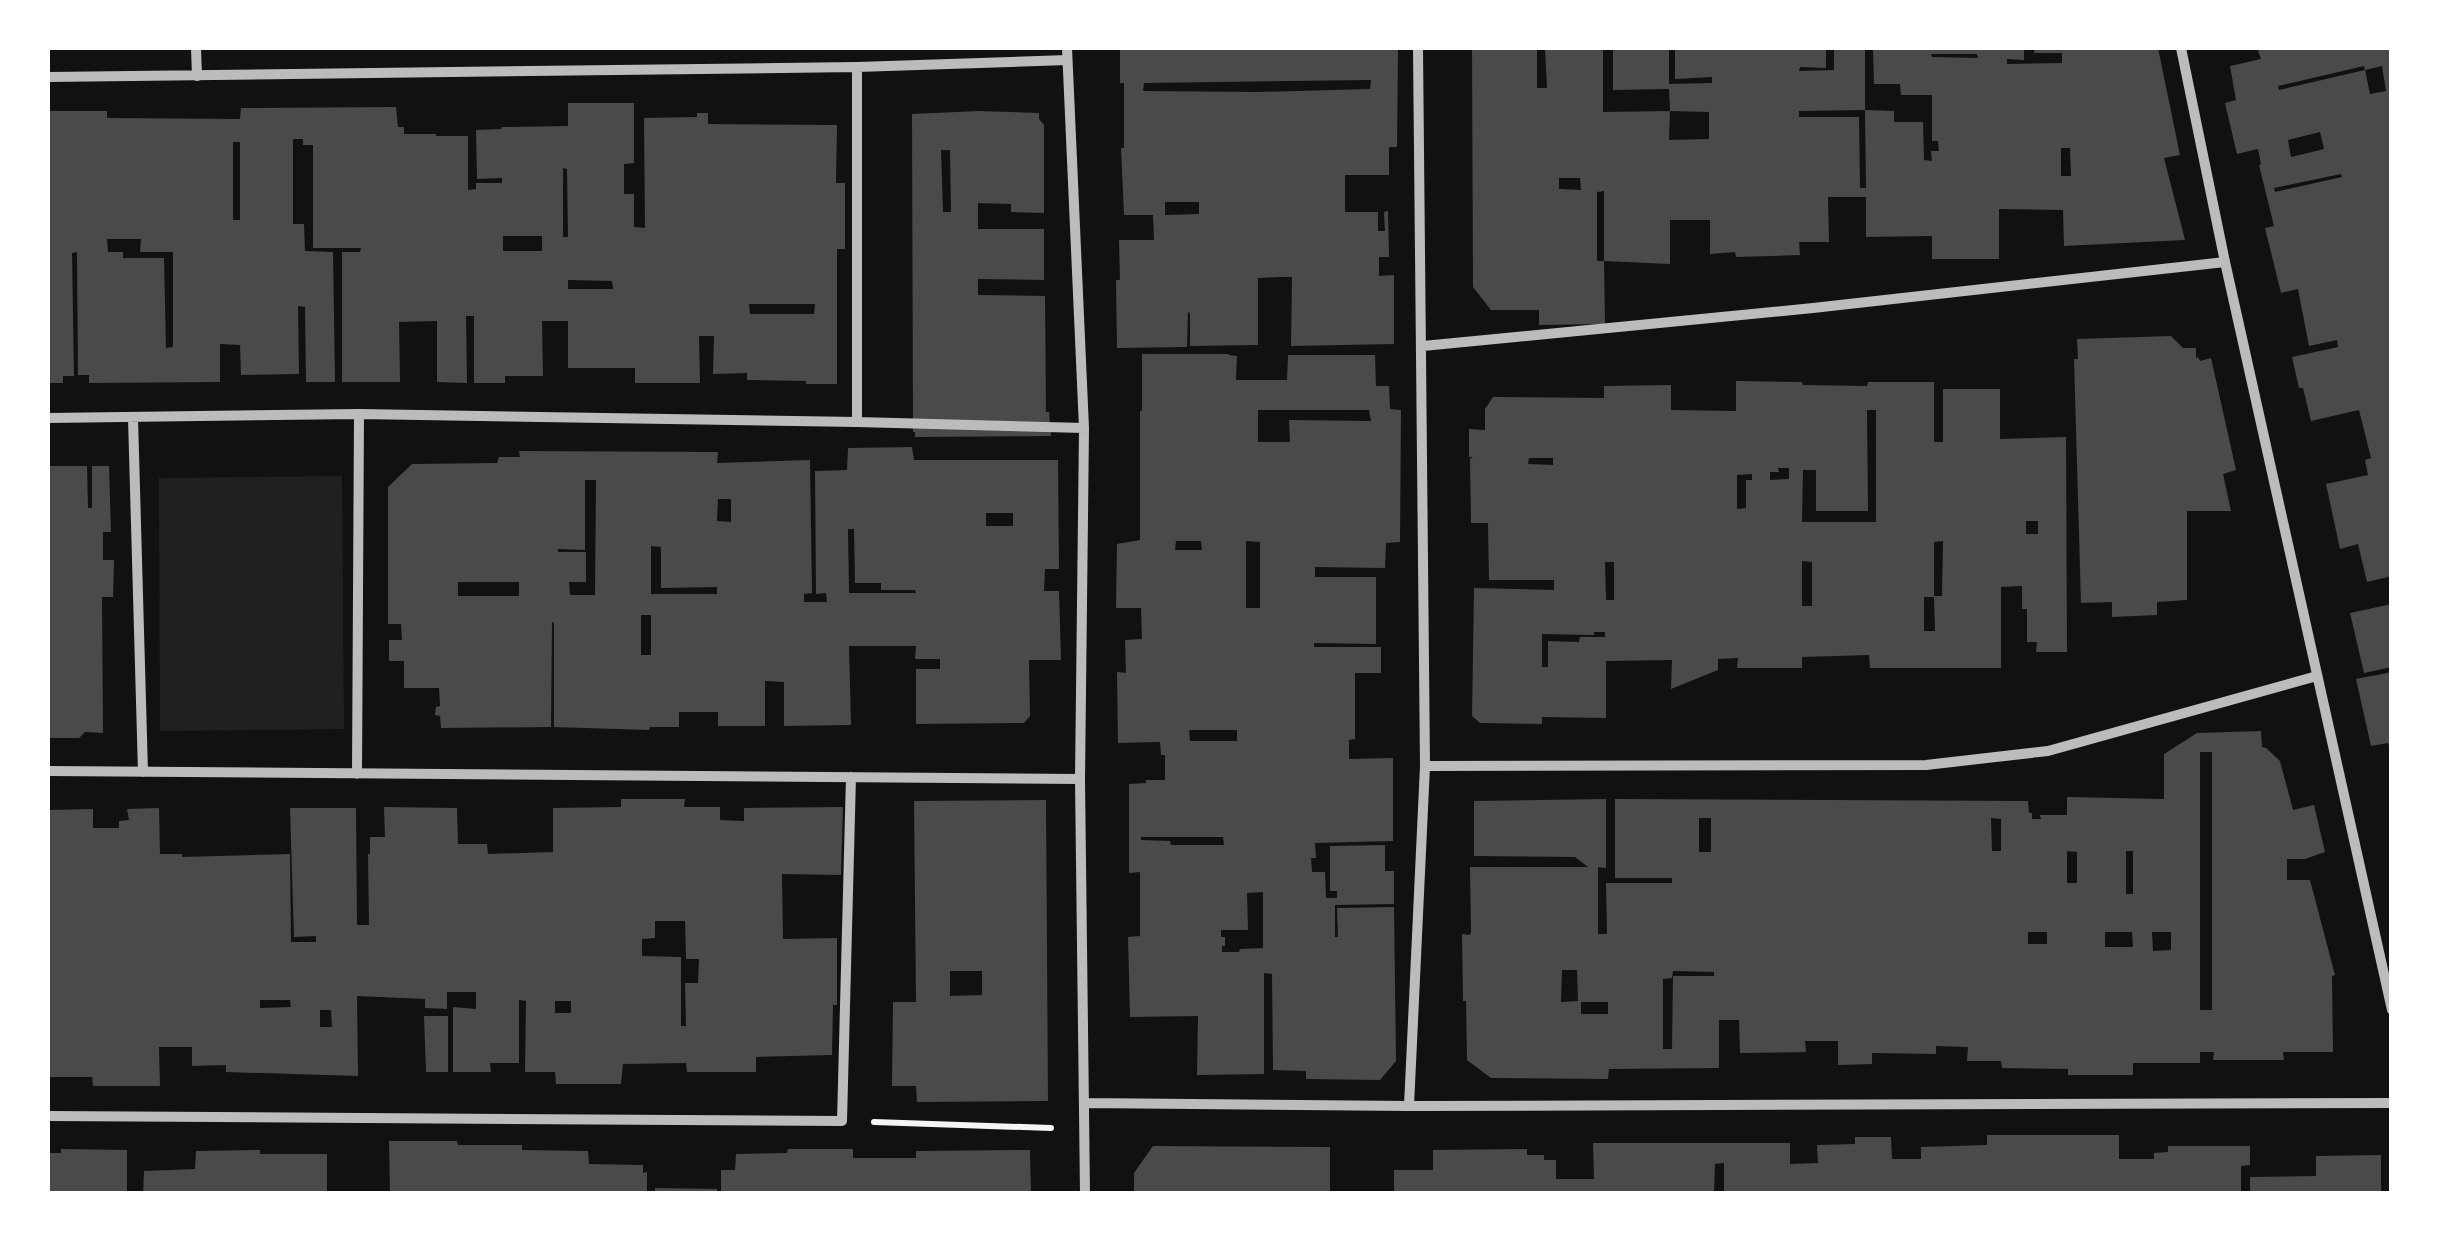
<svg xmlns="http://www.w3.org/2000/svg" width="2439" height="1241" viewBox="0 0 2439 1241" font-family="'DM Sans',sans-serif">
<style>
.green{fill:#202020}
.building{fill:#4a4a4a;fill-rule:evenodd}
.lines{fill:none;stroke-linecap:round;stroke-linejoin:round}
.path{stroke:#f5f5f5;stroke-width:6}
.minor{stroke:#bcbcbc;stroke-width:10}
</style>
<rect width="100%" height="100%" fill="#111"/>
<path class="green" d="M342 476 344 729 160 731 159 478Z"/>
<path class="building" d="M1120 48H1398L1397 147H1389V175H1345V212H1378V231H1385L1384 212 1388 211 1389 257H1379V276L1394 275V344L1291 346 1292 277H1280L1258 278V345L1190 346V313L1188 312 1187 347 1117 348 1116 280H1120L1119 240H1154L1153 215H1124L1121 148H1124V83H1120ZM1371 80 1370 89 1257 92 1143 91 1144 83ZM1165 202H1199V214L1165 215Z
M1472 48H1537V88H1547L1545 48H1603V112L1670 111 1669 140 1709 139V112L1670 111 1669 89 1613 90V48H1669V84L1712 83V77L1675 79V48H1826V68L1800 67 1799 71 1834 70V48H1865V110L1799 111V117H1859L1860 188H1866L1865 110 1894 111V122H1923L1924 160 1932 161 1931 151H1939L1938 141H1932V95H1901L1900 84H1874L1873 48H2024V60L2007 59V64L2062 63V53H2034L2035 48H2158L2180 155 2164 158 2185 240 2064 246 2063 210 1999 209V259H1932V236L1866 237V197H1828L1829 242H1799L1800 255 1736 257 1735 252 1710 254V220H1670V264L1604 261V191L1597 192V261H1604L1605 324 1539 325V310H1491L1473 287ZM1931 54H1977L1978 58 1932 57ZM2061 148H2070L2071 176H2061ZM1559 178H1580L1581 190 1559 189Z
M2257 48H2392V496H2389L2392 507V576L2367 582 2358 544 2340 549 2326 484 2368 475 2365 460 2371 458 2359 410 2311 421 2303 388H2299L2292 357 2338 347 2337 340 2309 346 2298 289 2281 293 2265 228 2274 226 2259 165 2261 164 2258 149 2237 154 2225 103 2236 100 2230 66 2261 59ZM2364 66 2365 70 2382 66 2386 91 2370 94 2365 70 2279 90 2278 86ZM2320 132 2324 149 2291 157 2288 140ZM2341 174 2342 177 2275 192 2274 188Z
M568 103H634V163L624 164V194H634V227L645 228 644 118 697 117V113H708V124L837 125 836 183H845V249H837V384H806V381L747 380V373L713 374 714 336H699L700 383H635V368H568V321H542L543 376H505V383H474V316H466L467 383 437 382V321L399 322 400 382H342V252H360L361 248H313V145H303V139H293V224H304L305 251 333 252 335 382H306L305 307 298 306 299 374 241 375 240 345 220 344V382L89 383V375H78L77 252 72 253 74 376H63V383H48V111H107V118L240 119 241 108 396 107 398 127H404V134H436V136H468V190L476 189V183H502V178L477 179 476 130 501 129 502 127 568 126ZM233 142H240V220H233ZM563 168 567 169 568 237H563ZM503 236H542V251H503ZM107 239H141L140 252H173V347L166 348 164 258H123V252H108ZM568 280 612 281 613 289H568ZM749 304H815L814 314H750Z
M979 111 1039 113V119L1044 125V213L1011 212V204L978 203V229H1044V280L978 279V295L1045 296 1046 412H1049L1051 436 915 437V432H913L912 114ZM941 150H950L951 212H943Z
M2171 336 2183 348H2196V358L2198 357 2200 361 2211 358 2236 470 2223 474 2231 511H2187V600L2157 602V615L2112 617V602L2081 603 2074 359H2078L2077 339Z
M1142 354H1229L1228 355 1237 356 1236 380H1287L1288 355H1375L1376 386H1389L1390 409 1401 410 1400 542 1386 543 1385 568 1315 567V577H1376V644L1314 643V647H1381V673H1355V739L1349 740V759L1393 758V841L1315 843 1316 858H1311L1312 872H1325L1326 898H1337V891H1330V846L1385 845V871H1394V904L1335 905V937H1338L1337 908 1394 907 1396 1061 1380 1080 1306 1079V1071L1273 1070 1272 974 1264 973V1074L1197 1075 1198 1016 1130 1017 1128 937 1140 936V872L1129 873V784L1146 783V780H1165V755H1161L1160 742 1118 743 1117 672 1126 673 1125 640 1142 639 1141 608H1116L1117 544 1140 540V411H1142ZM1258 410H1369L1371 421 1289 420 1290 442H1258ZM1176 541H1201L1202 550H1175ZM1246 541 1260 542V608H1246ZM1189 730H1237V741H1190ZM1141 837H1223L1224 845H1171L1170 841 1141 840ZM1263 892V948L1240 949 1239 952H1222V946H1225V937H1221V930H1248L1247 893Z
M1736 381 1802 382 1803 385 1867 386 1868 382H1934V442H1943V389H2000V439L2066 437 2067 652H2036L2037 642H2027V609H2022V586L2001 587V668H1870L1869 655 1802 657V668H1737L1738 658 1718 659V670L1671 689 1672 660 1606 661V718L1542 717V724L1480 723 1472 716 1474 588 1554 590V580H1489L1488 523H1471L1470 459 1473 457H1469V429L1485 430V409L1493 397 1604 398V386L1671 385V410L1736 411ZM1867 410H1876V522H1802L1803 470H1816V511H1868ZM1529 458H1553V465L1528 464ZM1778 468H1789V479L1770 480V472H1779ZM1752 474V480H1746V508L1737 509V475ZM2026 521H2038V534H2026ZM1943 541 1942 596H1934V542ZM1802 561 1812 562V606H1802ZM1605 562H1614V600H1606ZM1924 597H1934L1935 631H1924ZM1594 632H1605V637H1580L1579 642 1548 641V667H1542V634L1594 635Z
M912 447 914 460H1058L1059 569H1045L1044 591H1059L1061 660H1029L1030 716 1024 723 916 724V669H940V659H915L916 646H849L851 725 784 726V682L765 681V726H718V712H679V727H650L649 730 554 727V623L552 622 551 727 441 728 440 716 435 715 436 707 440 706 439 688H404V661H389V640H402L401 624H388V487L412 464 497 463 499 457H520L519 451 718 452 717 463 810 460 812 593 804 594V602H827L826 593 816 594 815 471 847 470 848 448ZM585 480H596L595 595H570L569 582H586V552H558V549L585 550ZM718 499H731V522L717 521ZM986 513H1013V526H986ZM848 529H854L855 583H881V590H915L916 593H849ZM651 546 661 547V588L717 587V594H651ZM458 582H519V596H458ZM641 615H651V655H641Z
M48 466H87L88 508H92V466H109L111 532H103V560H114L113 597H102L103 733 85 732 79 738H48Z
M2392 604V667L2364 673 2350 613Z
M2392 672V749H2390L2388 743 2371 746 2356 679Z
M2261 731 2262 747 2266 748 2280 761 2293 810 2314 805 2325 852 2305 859H2287V880H2310L2335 975 2332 976 2333 1052H2283L2284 1060H2213L2214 1052H2200V1063H2133V1075H2068V1069L2002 1068 2001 1061H1967L1968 1047 1936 1046V1054L1872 1053V1064L1838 1065V1041H1805L1806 1052 1740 1053 1739 1020H1719V1068L1609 1069 1608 1079 1491 1078 1467 1060 1466 1001H1463L1462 934 1470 935 1471 932 1470 867H1588L1575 857 1474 856V801L1606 799V868L1598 867V934H1607L1606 883H1672V878H1615V799L2028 801 2029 813H2032V819H2041L2040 815H2067V797L2164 799V754L2197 733ZM2200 752H2212V1010H2200ZM1699 818H1711V852H1699ZM1991 818 2001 819V851H1992ZM2067 851 2077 852V883H2067ZM2126 851H2133V894H2126ZM2028 932H2047V944H2028ZM2105 932H2132L2133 947H2105ZM2152 932H2171V950L2153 951ZM1562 970H1577L1578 1001 1561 1002ZM1673 971 1714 972V976H1673L1672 1049H1663V979L1672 978ZM1581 1002H1608V1014H1581Z
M621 799H685L684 807H720V820L744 821V808L843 807 841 875 782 874 783 939 837 938V1005H833L832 1055 756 1057V1072H687L686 1063 623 1064 621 1084H556L555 1072H525L526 1001 519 1000V1063H490L491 1072H453V1007L476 1009V992H447V1009L425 1008V999L357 996 358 1076 226 1072V1065L192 1066V1047H159L160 1086H93L92 1077H49L48 810 93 809V828H119V821L129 820 127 809 159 808 160 854H182V857L290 854 291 942H316V936L294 937 290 808H356L357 925H369L368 854H370V837H385L384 807 457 808 458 844H487L488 854 553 852V808L621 807ZM655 921H685L686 959H699L698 983H685L686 1026H681V957L642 956V939L655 938ZM260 1000H290L291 1007 260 1008ZM555 1001H571V1013H555ZM320 1010H331L332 1027H320Z
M1046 800 1048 1101 917 1102 916 1086H892L893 1002H916L914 801ZM950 971H982V995L950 996Z
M424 1016H448V1072H426Z
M1987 1135H2119V1159H2154V1153L2168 1152V1146H2250V1165L2241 1166V1194H1724V1163L1715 1164 1714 1194H1394V1170H1433V1150L1527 1149V1155H1544V1160H1556V1179H1594L1593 1143H1790V1164L1818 1163 1817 1145 1855 1144V1137H1891L1892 1159H1921V1147L1987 1145Z
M389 1141H457L458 1145H522V1150L588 1151 589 1164 643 1165V1173L647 1172V1194H390Z
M1153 1146 1330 1147V1194H1134V1173Z
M61 1149 127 1150V1194H48V1153H61Z
M788 1149H853V1158H916V1151L1030 1150 1031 1194H721V1170H735L736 1154 787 1153Z
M260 1150V1154H327V1194H143L144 1171 195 1169 196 1151Z
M2381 1155V1194H2250V1177L2316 1176V1156Z
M655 1188 717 1189V1194H655Z"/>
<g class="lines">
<path class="path" d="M874 1122 1051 1128"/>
<path class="minor" d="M196 48 197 76
M1067 48 1084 428 1080 779 1085 1194
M2181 48 2225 262 2392 1010
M48 77 857 67 1067 60
M1423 346 1813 308 2225 262
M48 418 359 414 857 422 1084 428
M133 418 143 772
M857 422V67
M1425 766 1926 765 2048 751 2317 676
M48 771 1080 779
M357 774 359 414
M1085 1103 1409 1106 2392 1103
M1409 1106 1425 766 1418 48
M48 1116 842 1121 851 777"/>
</g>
<rect width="2439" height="1241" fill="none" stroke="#ffffff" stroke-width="100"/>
</svg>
